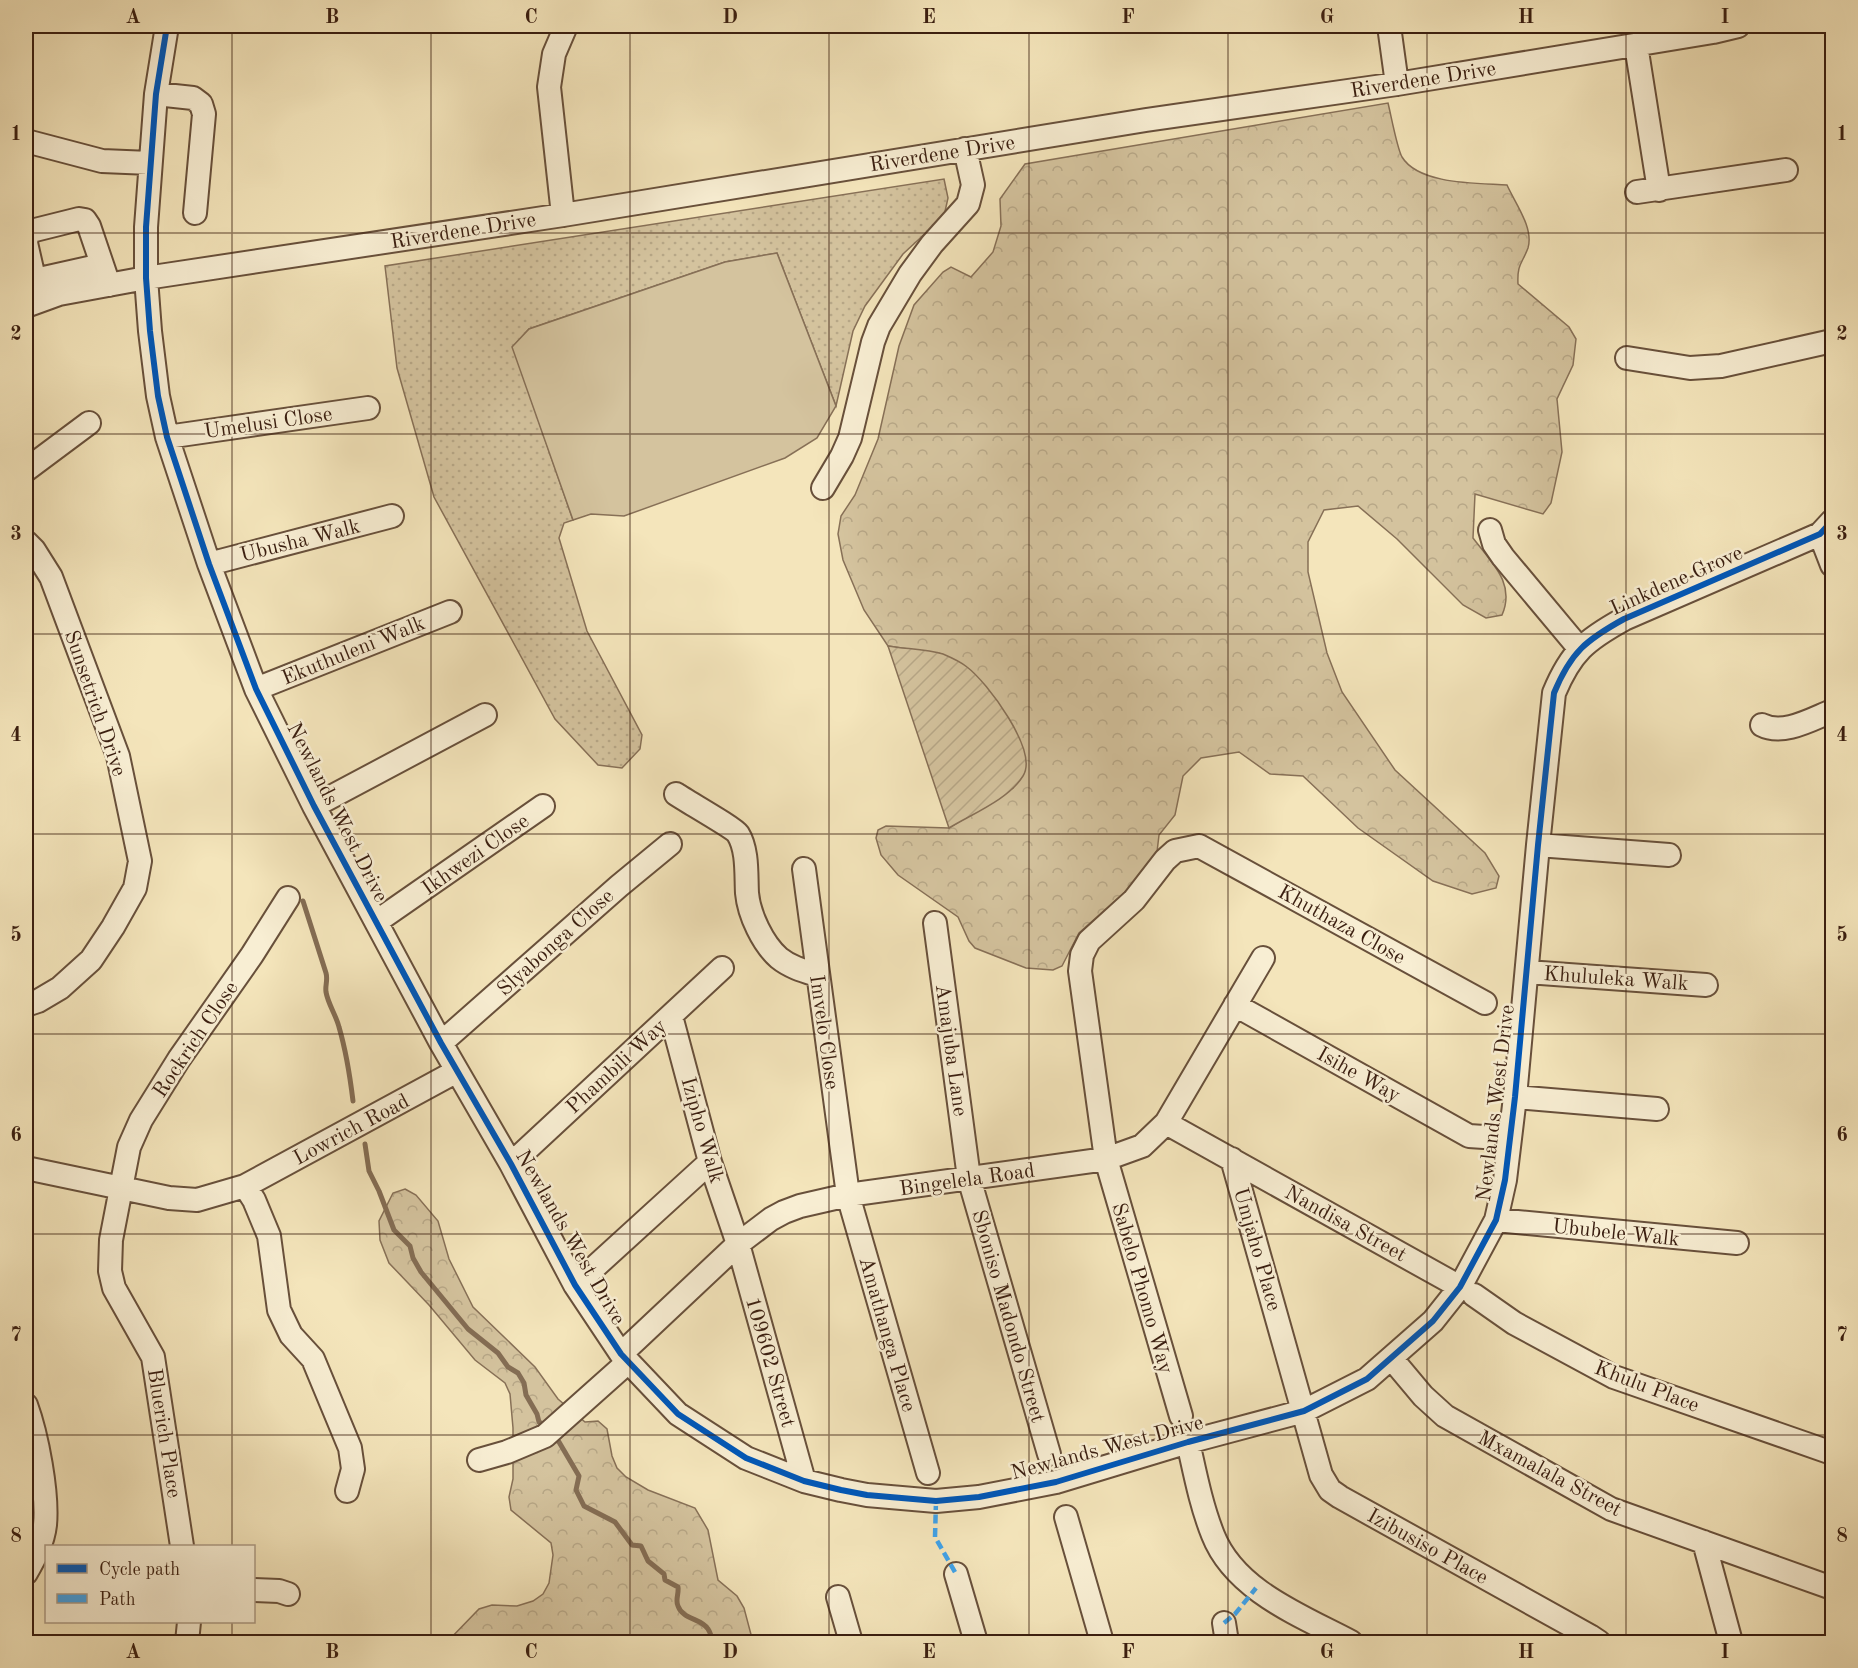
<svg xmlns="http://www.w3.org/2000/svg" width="1858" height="1668" viewBox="0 0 1858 1668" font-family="'Old Standard TT',serif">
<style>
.grass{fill:url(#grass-dots);stroke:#877057;stroke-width:1.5}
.forest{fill:url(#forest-crowns);stroke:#877057;stroke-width:1.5}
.garden{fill:url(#garden-furrows);stroke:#877057;stroke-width:1.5}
.pitch{fill:#d4c39e;stroke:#877057;stroke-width:1.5}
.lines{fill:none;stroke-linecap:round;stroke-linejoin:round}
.stream{stroke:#846d54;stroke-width:5}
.minor-casing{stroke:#68503b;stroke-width:26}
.minor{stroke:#f8eed3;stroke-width:22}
.quiet{stroke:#3fa2ea;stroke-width:4.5;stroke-dasharray:9 4.5;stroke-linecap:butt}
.cycleway-casing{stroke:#f8eed3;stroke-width:10}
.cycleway{stroke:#0057b8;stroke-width:6}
.grid{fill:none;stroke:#3a1e10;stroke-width:1.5;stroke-opacity:0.55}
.labels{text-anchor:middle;stroke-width:5;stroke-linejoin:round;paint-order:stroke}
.street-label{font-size:21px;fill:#3a1e10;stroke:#f8eed3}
.neatline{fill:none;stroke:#3a1e10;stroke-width:2}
.grid-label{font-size:20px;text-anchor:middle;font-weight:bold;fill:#3a1e10}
</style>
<defs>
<pattern id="grass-dots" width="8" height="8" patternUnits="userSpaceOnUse" patternTransform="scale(1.5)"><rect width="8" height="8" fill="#d4c39e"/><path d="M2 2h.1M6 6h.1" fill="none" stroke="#b7a787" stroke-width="1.8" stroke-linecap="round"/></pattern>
<pattern id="forest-crowns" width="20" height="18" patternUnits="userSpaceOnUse" patternTransform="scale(1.5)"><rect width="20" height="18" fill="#d4c39e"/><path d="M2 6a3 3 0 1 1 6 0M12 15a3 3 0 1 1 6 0" fill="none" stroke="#b7a787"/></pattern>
<pattern id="garden-furrows" width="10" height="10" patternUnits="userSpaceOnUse" patternTransform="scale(1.5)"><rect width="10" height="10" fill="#d4c39e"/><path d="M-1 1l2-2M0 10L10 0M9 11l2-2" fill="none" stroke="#b7a787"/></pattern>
</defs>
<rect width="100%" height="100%" fill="#f4e5bb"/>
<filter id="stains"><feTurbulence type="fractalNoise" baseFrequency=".00333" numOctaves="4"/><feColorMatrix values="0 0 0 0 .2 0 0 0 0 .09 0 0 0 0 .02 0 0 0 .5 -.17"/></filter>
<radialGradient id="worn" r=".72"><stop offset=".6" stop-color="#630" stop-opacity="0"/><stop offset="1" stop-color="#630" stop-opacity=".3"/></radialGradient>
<path class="grass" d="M944 179 948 198 944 216 903 254 865 306 853 331 836 406 777 253 725 262 529 329 513 347 573 520 564 523 559 538 587 631 642 735 640 749 622 768 598 765 555 719 434 497 397 368 385 266Z"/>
<path class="forest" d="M1388 103C1391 115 1397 148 1402 157 1419 185 1479 183 1507 185 1515 203 1534 228 1528 248 1522 264 1517 264 1518 284L1569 327 1576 339 1573 365 1557 399 1562 452 1551 503 1543 514 1475 494 1473 538C1491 562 1516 583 1502 615L1486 618 1463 605 1397 539 1358 506 1324 510 1308 542V572L1327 653 1342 692 1395 770 1485 853 1499 876 1496 888 1472 894 1433 881 1358 828 1303 776 1270 774 1239 752 1201 758 1183 776 1175 815 1159 835 1157 852 1135 883 1079 933 1062 966 1053 970 1026 968 975 948 969 941 958 917 898 875 881 855 876 838 878 830 886 826 949 828 1013 788 942 654 888 646 864 610 843 560 838 534 841 516 855 495 878 439 899 346 914 305 943 272 951 267 971 277 993 252 1001 226 1000 199 1025 164Z
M405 1189 416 1195 438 1221 449 1259 473 1307 535 1367 558 1399 585 1422 598 1421 607 1429 612 1456 617 1468 626 1477 648 1490 695 1508 708 1530 718 1580 737 1596 744 1608 753 1642H447L479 1609 492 1605 517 1606 533 1601 543 1594 549 1583 553 1555 551 1543 511 1510 509 1497 513 1479V1428L510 1394 505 1383 475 1360 429 1305 389 1263 380 1240 379 1221 393 1193Z"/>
<path class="garden" d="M888 646C905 649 926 649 943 654 950 657 961 662 967 667 987 682 1039 751 1023 776 1009 799 972 814 949 828Z"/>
<path class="pitch" d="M777 253 836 406 817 438 785 458 624 516 591 514 573 520 512 347 529 329 725 262Z"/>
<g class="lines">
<path class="stream" d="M303 901 326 973C328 980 325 985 326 992 328 1004 336 1015 339 1027 346 1051 350 1076 353 1101
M365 1144 369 1171 379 1191 394 1230 410 1246 413 1258 421 1272 468 1329 498 1353 508 1367 518 1373 524 1383 526 1395 537 1414 539 1422 544 1425 545 1429
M553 1437 559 1442 579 1476 576 1490 584 1506 615 1522 632 1545 641 1546 648 1561 664 1574 665 1580 678 1587C679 1594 675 1600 678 1606 683 1620 701 1618 708 1629 711 1633 711 1638 714 1642"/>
<defs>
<path id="minor" d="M167 26 156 94 146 227V278L150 331 158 396 167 437 209 564 256 689 314 806 441 1043 511 1164 575 1285 621 1354 678 1414 746 1458 804 1481 841 1490 867 1495 936 1501 979 1497 1056 1482 1188 1442 1304 1411 1367 1379 1433 1321 1460 1287 1496 1220 1505 1180 1515 1097 1538 845 1554 693C1571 652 1586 640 1624 619L1820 534 1832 521
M1389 26 1397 84
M1636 45 1659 190
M156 94 193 98 201 104 204 114 195 213
M26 141 102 161 150 163
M1637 192 1786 170
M563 215 549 87 554 54 566 26
M35 280 102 265
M39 300 26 243 27 236 31 231 79 219 85 220 89 226 109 285
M26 306 59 294 146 278 563 215 1146 120 1397 84 1713 32 1738 26
M1627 358 1690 368 1721 366 1832 341
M167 437 368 408
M26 470 89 423
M823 488 842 456 850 438 873 342 879 326 910 274 932 244 968 204 973 185 965 149
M1490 530 1494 544 1503 557 1579 648
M1820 534 1832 565
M26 542 34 550 51 577 118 756 140 861 135 888 113 927 91 960 60 988 38 1001 26 1005
M209 564 392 516
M256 689 450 612
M1762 725C1783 736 1812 719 1832 711
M676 794C686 801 734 828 738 834 748 850 746 875 747 893 749 915 763 944 779 958 790 967 804 971 817 975
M314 806 485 715
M1538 845 1669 855
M804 869 848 1195 928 1473
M376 922 543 806
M935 923 969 1178 1049 1454
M1527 972 1706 985
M1235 1005 1469 1136 1484 1137
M671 1016 710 1162 738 1244 804 1481
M441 1043 619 886 670 844
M1515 1097 1657 1109
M1166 1123 1460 1287
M1232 1159 1321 1475 1330 1490 1340 1497 1590 1636 1599 1642
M511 1164 722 968
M26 1168 169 1198 197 1200 245 1186 457 1071
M245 1186 254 1200 269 1236 279 1310 291 1335 313 1359 350 1448 353 1469 347 1491
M1496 1220 1737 1243
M575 1285 710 1162
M1474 1295 1514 1323 1614 1377 1832 1453
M621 1354 738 1244 771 1219 784 1212 800 1206 848 1195 1106 1159 1142 1146 1166 1123 1263 958
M1392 1359 1423 1396 1445 1416 1611 1509 1832 1588
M26 1405C37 1435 48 1493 45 1525 43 1543 34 1559 26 1573
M1181 1416 1106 1159 1080 971 1082 955 1089 941 1134 900 1165 860 1175 851 1199 846 1485 1003
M1188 1442C1195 1473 1201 1505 1213 1535 1235 1591 1302 1616 1351 1642
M479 1460 507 1452 545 1436 628 1362
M1066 1517 1102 1642
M1704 1542 1731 1642
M182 1546 153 1357 114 1288 110 1271 111 1240 129 1147 141 1120 179 1059 252 955 288 898
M956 1574 976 1642
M254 1590 279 1591 288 1594
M838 1597 851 1642
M1224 1623 1227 1642
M187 1642 189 1622"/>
</defs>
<use href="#minor" class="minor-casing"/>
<use href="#minor" class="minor"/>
<path class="quiet" d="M936 1501 935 1537 956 1574
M1224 1623 1235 1614 1256 1588"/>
<defs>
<path id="cycleway" d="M167 26 156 94 146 227V278L150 331 158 396 167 437 209 564 256 689 314 806 441 1043 511 1164 575 1285 621 1354 678 1414 746 1458 804 1481 841 1490 867 1495 936 1501 979 1497 1056 1482 1188 1442 1304 1411 1367 1379 1433 1321 1460 1287 1496 1220 1505 1180 1515 1097 1538 845 1554 693C1571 652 1586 640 1624 619L1820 534 1832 521"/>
</defs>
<use href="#cycleway" class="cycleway-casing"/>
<use href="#cycleway" class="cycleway"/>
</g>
<path class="grid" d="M232 26V1546M431 26V1642M630 26V1642M829 26V1642M1029 26V1642M1228 26V1642M1427 26V1642M1626 26V1642M26 233H1832M26 434H1832M26 634H1832M26 834H1832M26 1034H1832M26 1234H1832M26 1435H1832M232 1622V1642"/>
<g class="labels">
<g class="street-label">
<text transform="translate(1423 79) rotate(-9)" y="7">Riverdene Drive</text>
<text transform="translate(942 153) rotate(-9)" y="7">Riverdene Drive</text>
<text transform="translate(463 230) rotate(-9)" y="7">Riverdene Drive</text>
<text transform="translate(268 422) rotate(-8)" y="7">Umelusi Close</text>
<text transform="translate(300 540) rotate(-14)" y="7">Ubusha Walk</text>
<text transform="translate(1676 580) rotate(-24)" y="7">Linkdene Grove</text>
<text transform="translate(353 650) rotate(-22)" y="7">Ekuthuleni Walk</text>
<text transform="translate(96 703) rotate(71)" y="7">Sunsetrich Drive</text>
<text transform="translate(338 812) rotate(63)" y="7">Newlands West Drive</text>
<text transform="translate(475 854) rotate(-35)" y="7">Ikhwezi Close</text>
<text transform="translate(1342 924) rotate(29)" y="7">Khuthaza Close</text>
<text transform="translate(555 942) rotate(-42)" y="7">Slyabonga Close</text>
<text transform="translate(1616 978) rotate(4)" y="7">Khululeka Walk</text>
<text transform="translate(825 1032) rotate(82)" y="7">Imvelo Close</text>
<text transform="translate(195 1039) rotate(-56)" y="7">Rockrich Close</text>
<text transform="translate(952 1050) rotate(82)" y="7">Amajuba Lane</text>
<text transform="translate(616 1066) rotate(-43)" y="7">Phambili Way</text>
<text transform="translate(1359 1074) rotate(29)" y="7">Isihe Way</text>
<text transform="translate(1495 1103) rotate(-83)" y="7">Newlands West Drive</text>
<text transform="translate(351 1129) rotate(-28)" y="7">Lowrich Road</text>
<text transform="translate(703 1130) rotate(74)" y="7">Izipho Walk</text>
<text transform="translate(967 1179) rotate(-8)" y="7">Bingelela Road</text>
<text transform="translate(1346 1223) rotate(29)" y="7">Nandisa Street</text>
<text transform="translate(1616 1232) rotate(6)" y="7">Ububele Walk</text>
<text transform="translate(571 1237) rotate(60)" y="7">Newlands West Drive</text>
<text transform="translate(1258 1249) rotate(74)" y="7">Umjaho Place</text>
<text transform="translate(1143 1288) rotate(74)" y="7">Sabelo Phomo Way</text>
<text transform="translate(1009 1316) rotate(74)" y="7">Sboniso Madondo Street</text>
<text transform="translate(888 1334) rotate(74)" y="7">Amathanga Place</text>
<text transform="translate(771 1362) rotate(74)" y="7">109602 Street</text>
<text transform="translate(1647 1386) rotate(21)" y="7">Khulu Place</text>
<text transform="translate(165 1433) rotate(81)" y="7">Bluerich Place</text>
<text transform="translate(1107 1447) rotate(-15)" y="7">Newlands West Drive</text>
<text transform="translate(1550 1473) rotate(28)" y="7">Mxamalala Street</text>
<text transform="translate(1428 1546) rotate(29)" y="7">Izibusiso Place</text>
</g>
</g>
<rect width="1858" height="1668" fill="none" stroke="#f4e5bb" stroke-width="66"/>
<rect x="45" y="1545" width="210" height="78" fill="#f8eed3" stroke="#ac9b85" stroke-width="1.5"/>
<rect x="57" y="1564" width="30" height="9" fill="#0057b8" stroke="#ac9b85" stroke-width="1.5"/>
<text x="99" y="1575" font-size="18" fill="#3a1e10">Cycle path</text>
<rect x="57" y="1594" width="30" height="9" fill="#3fa2ea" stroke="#ac9b85" stroke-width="1.5"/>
<text x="99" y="1605" font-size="18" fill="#3a1e10">Path</text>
<rect x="33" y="33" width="1792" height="1602" class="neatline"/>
<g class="grid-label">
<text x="133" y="23">A</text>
<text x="332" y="23">B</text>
<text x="531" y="23">C</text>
<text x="730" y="23">D</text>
<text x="929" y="23">E</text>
<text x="1128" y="23">F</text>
<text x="1327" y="23">G</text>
<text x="1526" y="23">H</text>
<text x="1725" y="23">I</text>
<text x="16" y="140">1</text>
<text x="1842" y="140">1</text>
<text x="16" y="340">2</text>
<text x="1842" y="340">2</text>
<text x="16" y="540">3</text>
<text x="1842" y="540">3</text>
<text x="16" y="741">4</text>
<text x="1842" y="741">4</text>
<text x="16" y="941">5</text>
<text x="1842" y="941">5</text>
<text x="16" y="1141">6</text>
<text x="1842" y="1141">6</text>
<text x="16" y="1341">7</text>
<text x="1842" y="1341">7</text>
<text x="16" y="1542">8</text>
<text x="1842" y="1542">8</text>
<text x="133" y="1658">A</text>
<text x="332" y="1658">B</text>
<text x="531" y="1658">C</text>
<text x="730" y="1658">D</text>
<text x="929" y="1658">E</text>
<text x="1128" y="1658">F</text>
<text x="1327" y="1658">G</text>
<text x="1526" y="1658">H</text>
<text x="1725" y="1658">I</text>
</g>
<rect width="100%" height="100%" filter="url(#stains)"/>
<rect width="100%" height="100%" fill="url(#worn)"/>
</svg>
